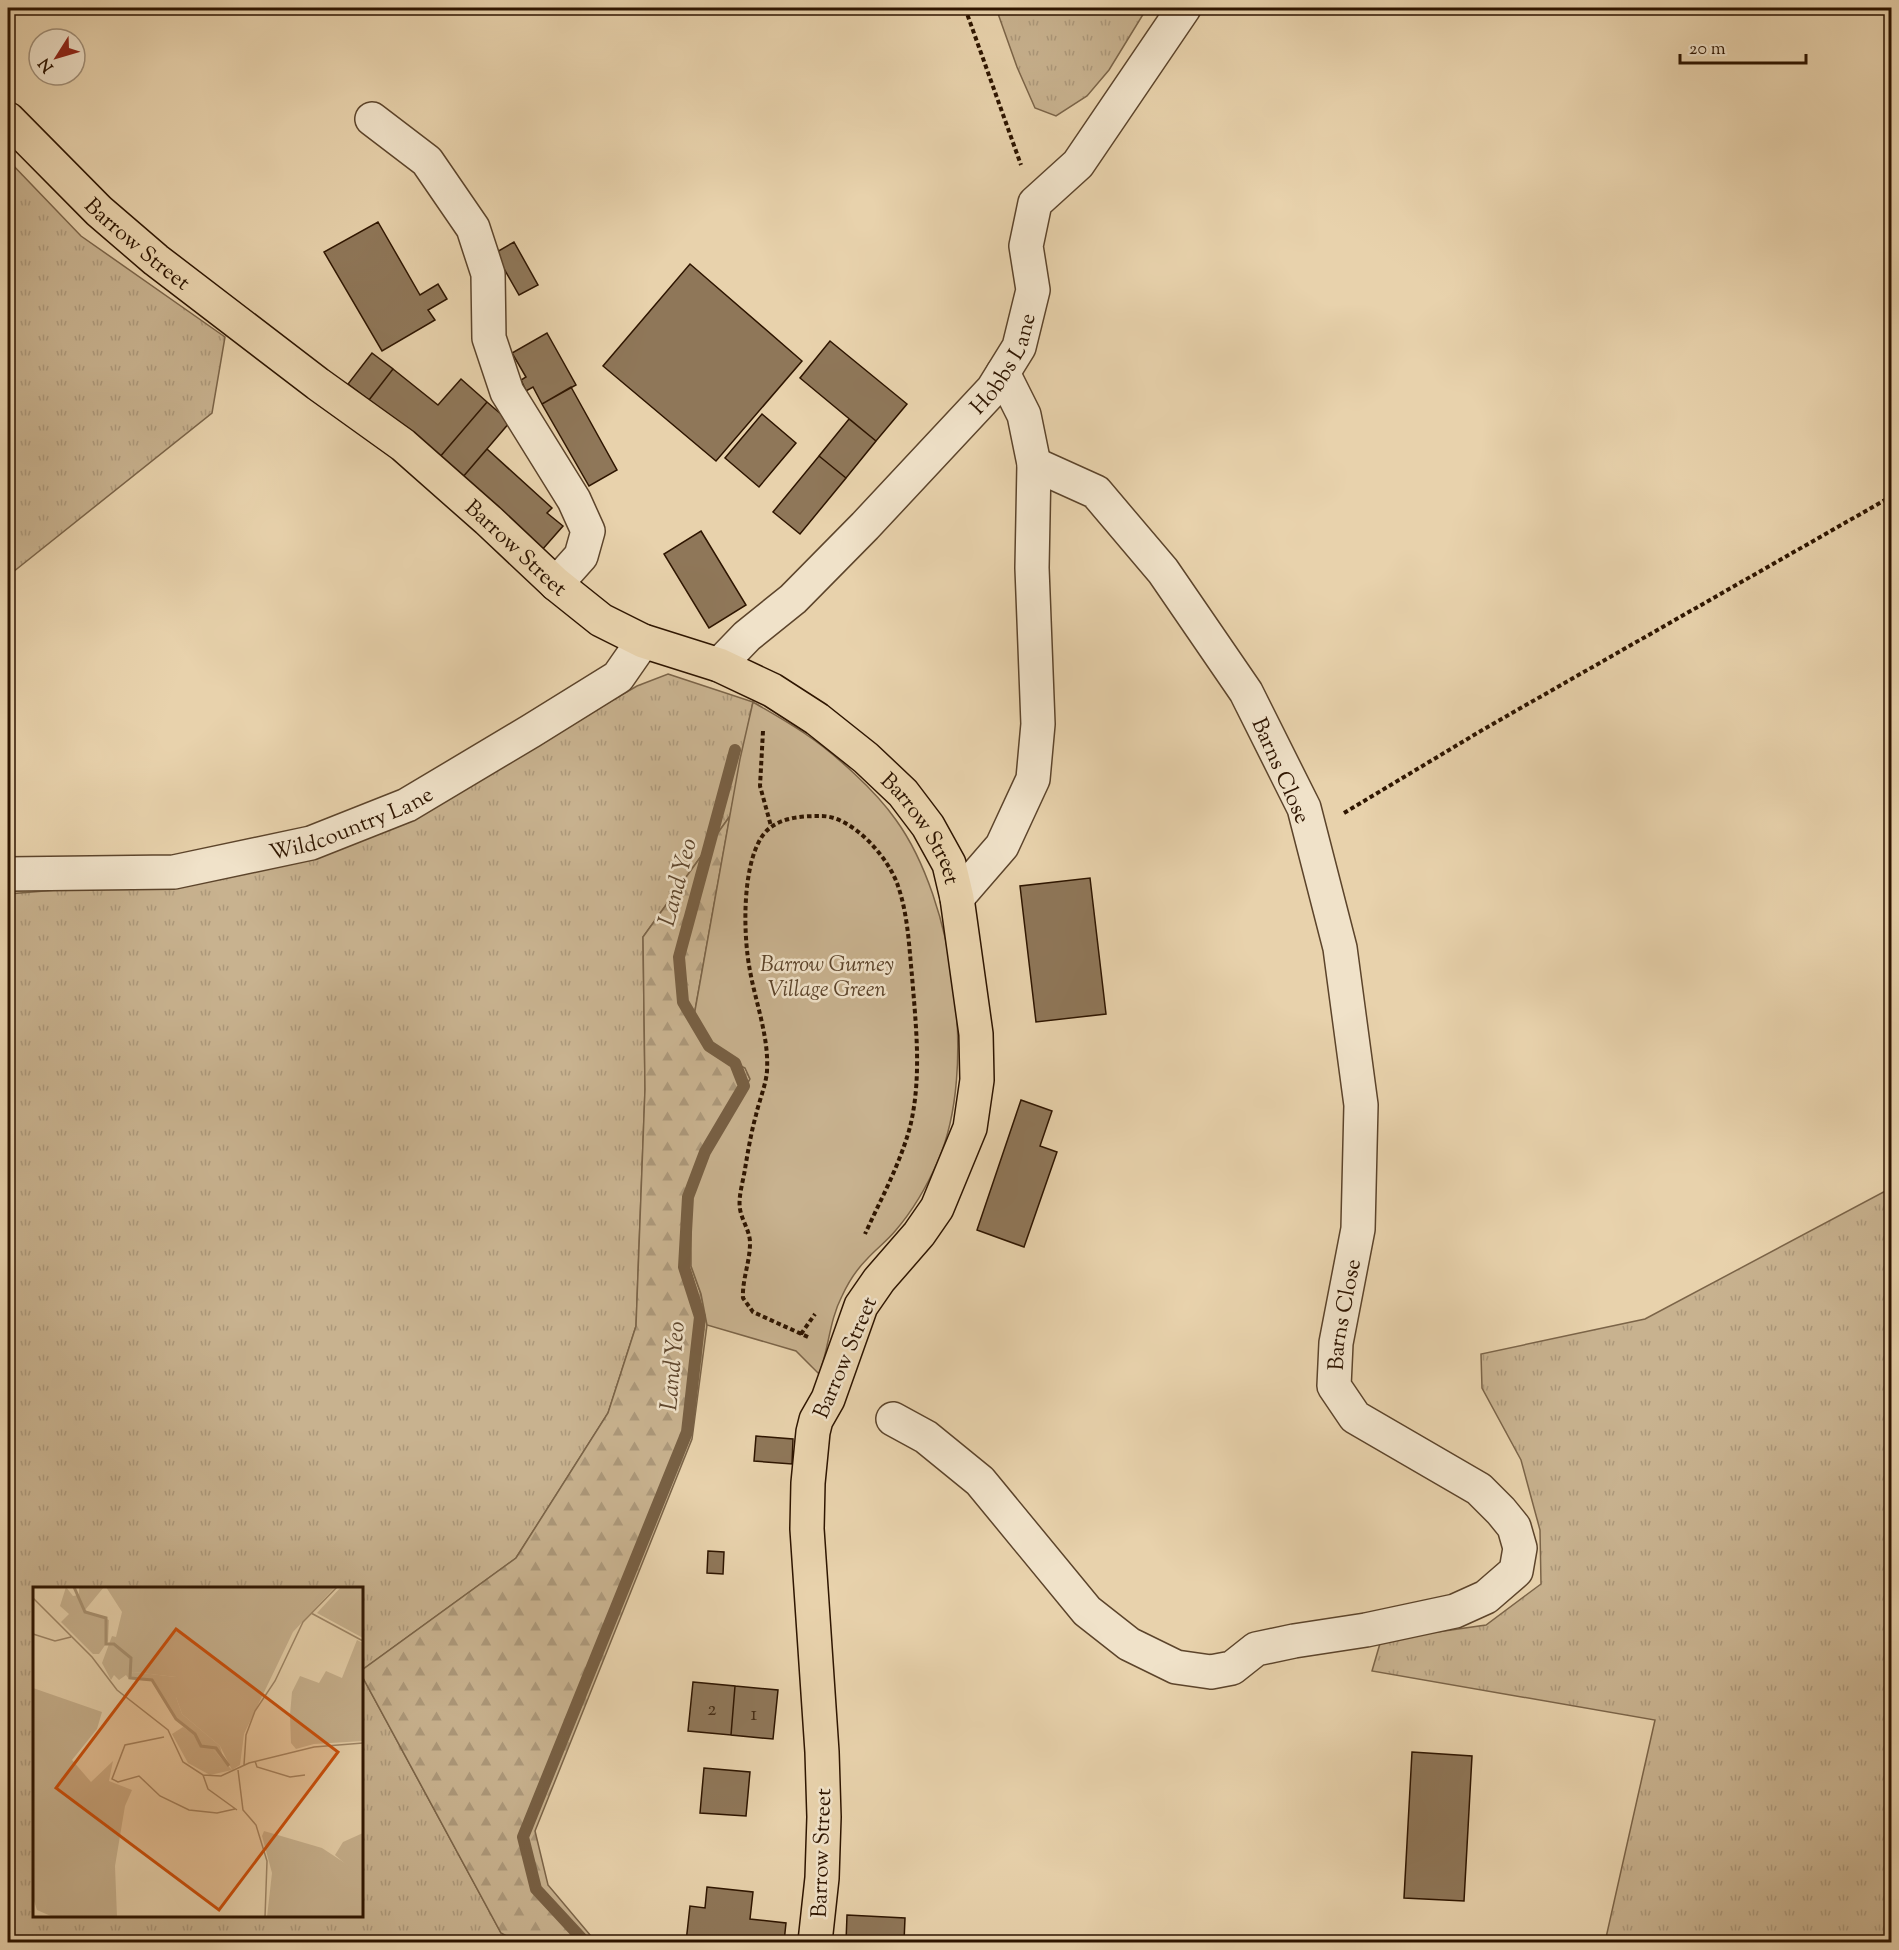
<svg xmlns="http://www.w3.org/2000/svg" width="1899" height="1950" viewBox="0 0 1899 1950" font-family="'Sorts Mill Goudy',serif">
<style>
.grass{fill:url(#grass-tufts);stroke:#7b6448;stroke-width:1.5}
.forest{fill:url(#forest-firs);stroke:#7b6448;stroke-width:1.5}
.green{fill:#c8b28f;stroke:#7b6448;stroke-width:1.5}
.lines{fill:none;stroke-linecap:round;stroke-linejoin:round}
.stream{stroke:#786044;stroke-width:12}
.building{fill:#8f7759;stroke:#2e1500;stroke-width:1.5}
.minor-casing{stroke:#5c442b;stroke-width:36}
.major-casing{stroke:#2e1500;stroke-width:36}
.path{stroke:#2e1500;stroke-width:4;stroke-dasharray:4.5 3;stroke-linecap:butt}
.minor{stroke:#f0e2c9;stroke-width:33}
.major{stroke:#e8d2ac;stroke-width:33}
.labels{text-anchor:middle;stroke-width:5;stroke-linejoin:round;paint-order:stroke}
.number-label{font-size:20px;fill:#462e16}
.street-label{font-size:22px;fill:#2e1500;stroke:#f0e2c9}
.park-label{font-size:22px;font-style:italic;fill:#5c442b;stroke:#f0e2c9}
.water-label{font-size:24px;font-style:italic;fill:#5f472e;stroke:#f0e2c9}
.inset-river{fill:none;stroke:#a99272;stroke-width:3}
.inset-road{fill:none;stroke:#9e8667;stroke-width:1.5}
.view{fill:#cc4f0a;fill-opacity:0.15;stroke:#cc4f0a;stroke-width:3}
.inset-edge{fill:none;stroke:#2e1500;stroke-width:3}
</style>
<defs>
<pattern id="grass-tufts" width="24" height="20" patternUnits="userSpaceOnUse" patternTransform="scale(1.5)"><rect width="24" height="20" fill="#c8b28f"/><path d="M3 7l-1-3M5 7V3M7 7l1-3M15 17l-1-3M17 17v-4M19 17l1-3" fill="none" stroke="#ac987a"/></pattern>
<pattern id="forest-firs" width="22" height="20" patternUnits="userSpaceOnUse" patternTransform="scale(1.5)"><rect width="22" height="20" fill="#c8b28f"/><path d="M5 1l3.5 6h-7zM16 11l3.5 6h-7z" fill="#ac987a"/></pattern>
</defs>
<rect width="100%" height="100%" fill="#e8d2ac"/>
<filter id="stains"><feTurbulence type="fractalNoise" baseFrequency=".00333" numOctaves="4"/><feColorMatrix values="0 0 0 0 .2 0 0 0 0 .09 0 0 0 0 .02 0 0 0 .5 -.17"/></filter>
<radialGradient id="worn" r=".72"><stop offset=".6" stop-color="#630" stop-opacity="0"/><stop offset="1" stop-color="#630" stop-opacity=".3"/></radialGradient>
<path class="grass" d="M996 8H1147L1109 70 1087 96 1056 116 1035 108 1017 67Z
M8 160 81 236 225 337 212 413 8 576Z
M668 674 753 702 730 816 643 937 645 1089 636 1326 608 1413 516 1558 362 1670V1588H34V1916H362V1676L501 1933 518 1942H8V894L81 888 178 884 511 759 637 686Z
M1891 1188V1942H1605L1655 1720 1372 1671 1381 1640 1486 1625 1541 1584 1540 1530 1521 1460 1482 1388 1481 1354 1645 1319Z"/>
<path class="forest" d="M730 816 694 1016 730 1061 745 1067 750 1079 709 1150 694 1188 691 1201V1266L701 1294 707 1325 692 1439 535 1831 548 1885 596 1942H518L501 1933 362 1676V1670L516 1558 608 1413 636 1326 645 1089 643 937Z"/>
<path class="green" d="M753 702C770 712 788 722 804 733 834 753 875 790 896 820 954 900 978 1069 938 1161 927 1186 914 1209 896 1230 887 1241 876 1249 867 1259 857 1269 848 1283 842 1296 829 1321 829 1349 819 1374L796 1351 707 1325 701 1294 691 1266V1201L694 1188 709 1150 750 1079 745 1068C721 1058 699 1043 694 1016L740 759Z"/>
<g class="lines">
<path class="stream" d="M585 1942 536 1889 523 1837 687 1432 700 1317 684 1267 688 1197 705 1152 744 1086 735 1063 709 1046 683 1002 679 957 735 750"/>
</g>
<path class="building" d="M378 222 420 295 438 284 447 299 428 310 435 320 382 351 324 252Z
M514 242 538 285 519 295 495 253Z
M690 264 802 361 716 461 603 366Z
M547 333 576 385 542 404 533 387 526 391 521 380 526 377 512 353Z
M830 341 907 404 876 441 800 378Z
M372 353 393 369 369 400 348 384Z
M393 369 438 405 461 379 487 402 439 458 369 400Z
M571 387 617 470 589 486 542 404Z
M487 402 510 422 462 478 439 458Z
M762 414 796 443 759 487 725 458Z
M849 419 876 441 846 478 819 456Z
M487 449 552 508 547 513 563 526 542 550 462 478Z
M819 456 846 478 800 534 773 512Z
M701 531 746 605 709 628 664 554Z
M1090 878 1106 1014 1036 1022 1020 886Z
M1021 1100 1052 1111 1040 1146 1057 1152 1024 1247 977 1230Z
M756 1436 793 1439 792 1464 754 1461Z
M708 1551 724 1552 723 1574 707 1573Z
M693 1682 735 1686 731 1735 688 1731Z
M735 1686 778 1690 773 1739 731 1735Z
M1412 1752 1472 1756 1464 1901 1404 1898Z
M704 1768 750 1772 746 1816 700 1813Z
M707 1887 753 1892 750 1919 786 1923 784 1942H686L690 1906 705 1908Z
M847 1915 905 1918 904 1942H846Z"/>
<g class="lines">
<defs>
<g id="minor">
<path d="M372 119 427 161 473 228 488 274 489 338 507 392 574 500 588 531 581 556 556 584"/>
<path id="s1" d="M719 665 747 636 793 599 865 526 993 389 1019 347 1033 290 1026 246 1035 203 1078 164 1184 8"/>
<path id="s2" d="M8 874 174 872 311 843 407 805 531 731 618 677 643 641"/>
<path d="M957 898 1002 846 1033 779 1038 724 1032 568 1034 464 1024 415 1003 373"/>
<path id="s3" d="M893 1419 926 1437 980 1481 1087 1611 1129 1644 1176 1667 1211 1672 1232 1668 1256 1649 1294 1641 1366 1630 1455 1611 1486 1597 1516 1571 1520 1548 1514 1527 1501 1511 1479 1489 1355 1417 1334 1386 1336 1343 1358 1229 1361 1105 1340 948 1304 808 1246 692 1163 571 1096 492 1034 464"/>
</g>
<g id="major">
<path id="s4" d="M8 119 99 211 156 260 318 384 403 445 488 520 556 584 601 620 643 641 719 665 772 690 817 719 866 758 903 793 928 826 949 864 957 898 976 1034 977 1080 970 1128 937 1208 919 1234 879 1280 861 1306 828 1399 816 1420 813 1432 808 1483 807 1529 822 1752 824 1817 822 1878 815 1942"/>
</g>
</defs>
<use href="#minor" class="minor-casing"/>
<use href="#major" class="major-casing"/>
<path class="path" d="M965 8 1021 165
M763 731 760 786 771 826
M1344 813 1484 729 1892 496
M801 1334 815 1314
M808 1337 753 1312 743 1298C742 1280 750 1262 750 1243 750 1231 742 1221 740 1209 738 1197 743 1182 745 1169 748 1151 751 1133 756 1115 759 1101 766 1085 767 1071 769 1037 756 1004 750 971 743 935 742 869 761 838 773 818 799 816 820 816 852 815 889 858 898 886 908 915 909 946 912 976 916 1026 922 1078 910 1127 900 1164 881 1199 865 1234"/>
<use href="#minor" class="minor"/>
<use href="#major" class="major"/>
</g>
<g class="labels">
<g class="number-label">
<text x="712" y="1715">2</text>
<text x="754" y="1720">1</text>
</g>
<g class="street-label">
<text dy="8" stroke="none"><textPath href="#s4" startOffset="180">Barrow Street</textPath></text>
<text dy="8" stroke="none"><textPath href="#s1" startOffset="417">Hobbs Lane</textPath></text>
<text dy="8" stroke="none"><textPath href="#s4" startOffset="666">Barrow Street</textPath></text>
<text transform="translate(1282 770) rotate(66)" y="8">Barns Close</text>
<text dy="8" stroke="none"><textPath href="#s2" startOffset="350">Wildcountry Lane</textPath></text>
<text dy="8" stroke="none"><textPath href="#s4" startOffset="1170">Barrow Street</textPath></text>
<text dy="8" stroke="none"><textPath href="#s3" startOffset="1095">Barns Close</textPath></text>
<text transform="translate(844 1357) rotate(-67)" y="8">Barrow Street</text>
<text transform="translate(820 1853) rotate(-88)" y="8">Barrow Street</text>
</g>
<g class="park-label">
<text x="827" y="971">Barrow Gurney<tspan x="827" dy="25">Village Green</tspan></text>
</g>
<g class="water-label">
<text transform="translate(677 882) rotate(-75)" y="8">Land Yeo</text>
<text transform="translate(672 1366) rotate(-85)" y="8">Land Yeo</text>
</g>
</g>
<g transform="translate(33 1587)">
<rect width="330" height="330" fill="#e8d2ac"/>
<path d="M33 0 40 9 46 8V0H71L52 23 76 33 75 54 66 67H60L28 35 36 27 27 19ZM73 0H302L260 45 211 147 207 178 199 183 187 159 149 127 143 110V90L100 85 96 92 93 88 86 93 81 88 78 93 69 76 79 49 83 50 89 25ZM308 0H330V51L284 26ZM324 53 330 56V154L281 157 263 162 258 156 257 128 259 105 267 89 286 96 293 84 309 91ZM0 101 69 125 64 142 39 173 58 195 80 174 76 194 99 203 92 219 82 279 84 330H20L4 323 0 311ZM231 244 289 261 321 282 330 292V330H234L239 286 229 249Z" fill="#c8b28f"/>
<path d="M100 85 143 90V110L149 127 187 159 191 174 177 159H168L162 147 142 132 119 94 96 92ZM330 246V292L302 268 310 255Z" fill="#c8b28f"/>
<path d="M150 140 162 148 168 159H177L199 183 177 188 155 176 139 147Z" fill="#c8b28f"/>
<path class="inset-river" d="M41 0 52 25 73 31V57H81L98 71 97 91 119 93 143 132 162 147 168 159 183 161 196 179"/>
<path class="inset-road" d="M0 11 59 70 84 103 135 143 150 175 170 188 188 189 216 176 281 160 330 156M278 26 330 54M0 47 22 54 38 50M131 150 92 158 79 192 85 195 106 189 127 209 156 223 184 226 202 222M222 174 224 180 257 190 272 188M211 178 213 148 222 124 242 94 270 35 304 0M205 183 210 223 223 238 234 274 232 330M170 188 175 202 204 223"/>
<path class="view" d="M143 42 305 165 186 323 23 201Z"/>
<rect width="330" height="330" class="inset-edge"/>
</g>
<rect width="1899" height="1950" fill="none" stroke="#e8d2ac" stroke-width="30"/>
<rect x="9" y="9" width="1881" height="1932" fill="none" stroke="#2e1500" stroke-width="3"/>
<rect x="15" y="15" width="1869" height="1920" fill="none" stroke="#2e1500" stroke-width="1.5"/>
<g transform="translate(57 57) rotate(233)"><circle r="28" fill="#f0e2c9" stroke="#a29079" stroke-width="1.5"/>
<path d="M0-4.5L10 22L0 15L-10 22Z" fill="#8f2418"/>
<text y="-9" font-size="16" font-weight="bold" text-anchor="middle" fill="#2e1500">N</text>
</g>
<path d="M1680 54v9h126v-9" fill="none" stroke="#2e1500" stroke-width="3"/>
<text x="1689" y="54" font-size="18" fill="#2e1500" stroke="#f0e2c9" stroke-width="4.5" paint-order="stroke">20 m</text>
<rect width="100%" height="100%" filter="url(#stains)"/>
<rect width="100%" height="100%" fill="url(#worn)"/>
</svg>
